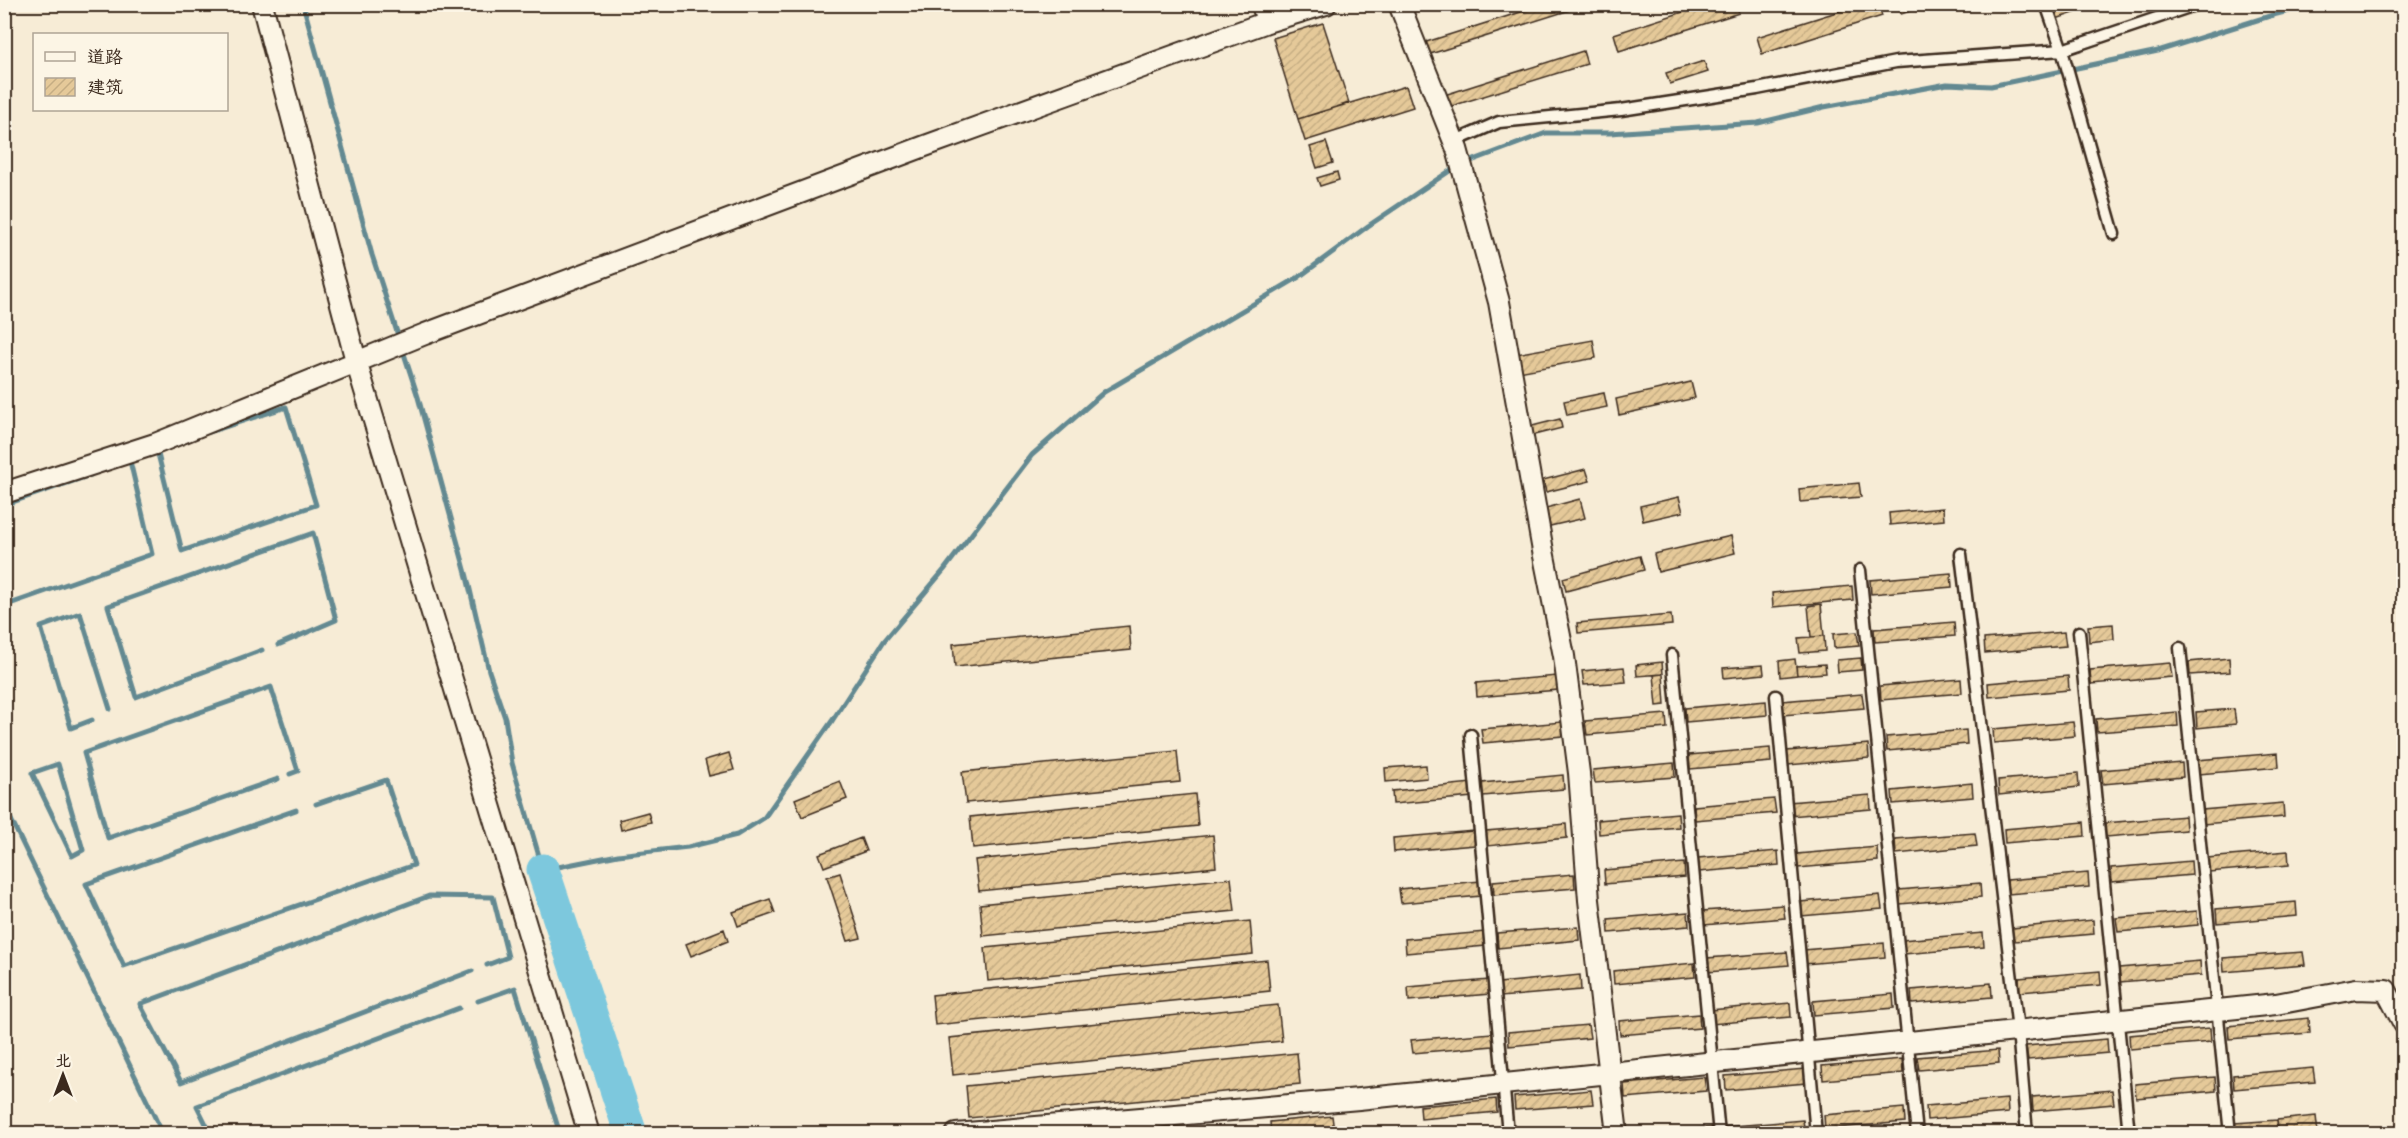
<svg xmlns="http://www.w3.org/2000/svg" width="2408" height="1138" viewBox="0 0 2408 1138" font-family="'Balsamiq Sans','LXGW WenKai TC',sans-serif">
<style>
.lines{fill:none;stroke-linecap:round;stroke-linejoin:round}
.stream{stroke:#638991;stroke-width:5}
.river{stroke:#7dc8dd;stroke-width:33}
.building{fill:url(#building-hatch);stroke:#3b2a1e;stroke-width:1.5}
.lane-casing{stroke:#3b2a1e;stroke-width:15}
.street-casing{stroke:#3b2a1e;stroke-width:24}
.lane{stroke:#fcf5e5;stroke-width:10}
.street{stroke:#fcf5e5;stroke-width:20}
</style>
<defs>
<pattern id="building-hatch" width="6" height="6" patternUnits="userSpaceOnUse" patternTransform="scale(1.5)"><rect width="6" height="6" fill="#e5c999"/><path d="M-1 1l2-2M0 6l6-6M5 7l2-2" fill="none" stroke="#c5ad83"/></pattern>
</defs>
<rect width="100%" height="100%" fill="#f7ecd6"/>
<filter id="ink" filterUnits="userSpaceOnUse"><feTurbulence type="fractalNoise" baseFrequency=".0167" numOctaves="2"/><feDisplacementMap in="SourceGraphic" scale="12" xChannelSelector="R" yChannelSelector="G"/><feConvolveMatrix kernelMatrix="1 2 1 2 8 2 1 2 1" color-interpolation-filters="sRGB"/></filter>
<g filter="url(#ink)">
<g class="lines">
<path class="stream" d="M303 4 372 255 418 397 467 577 489 671 505 718 512 763 543 870 618 855 688 847 737 835 764 818 832 721 884 641 944 570 1032 455 1104 392 1299 277 1368 226 1457 166
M1466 163 1546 133H1610L1758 123 1824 107 1947 84 1991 86 2158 51 2273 15 2316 4
M157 450 182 551 316 505 286 407 209 432
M4 505 91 475
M4 606 152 554 130 461 125 463
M262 650 136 697 108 606 313 533 336 620 278 645
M92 720 71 728 41 627 80 613 110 709
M58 764 83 850 72 856 32 773Z
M278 779 108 838 84 753 271 687 298 771 290 774
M4 805 163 1134
M296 810 86 884 124 966 414 865 386 780 316 804
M472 971 181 1082 140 1004 429 896 493 897 508 957 487 965
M478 1001 515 988 560 1134
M211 1134 197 1106 459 1008"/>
<path class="river" d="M543 870 631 1134"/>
</g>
<path class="building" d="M1546 4H1568L1570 10 1424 56 1420 44Z
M1708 4H1736L1739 13 1619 51 1614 34Z
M1862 4H1878L1882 16 1762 54 1757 37Z
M1898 4H1932L1901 14Z
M2052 4H2101L2056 19Z
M1323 23 1349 103 1298 119 1273 38Z
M1583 51 1587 64 1442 109 1438 97Z
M1704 61 1708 72 1670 84 1666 73Z
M1406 86 1413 107 1305 141 1298 119Z
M1326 142 1333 163 1317 168 1310 147Z
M1337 172 1339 180 1320 186 1317 178Z
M1593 340 1596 358 1519 372 1516 354Z
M1691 382 1695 398 1619 415 1616 399Z
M1604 393 1607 407 1567 415 1564 401Z
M1560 419 1562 428 1530 436 1528 427Z
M1586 469 1590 481 1546 492 1543 480Z
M1859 483 1861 497 1800 502 1799 489Z
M1679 497 1683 512 1643 521 1640 506Z
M1580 499 1585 518 1550 526 1546 508Z
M1943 508 1944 520 1890 525 1889 513Z
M1731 536 1735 553 1658 572 1654 554Z
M1640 556 1644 570 1566 591 1563 578Z
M1951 573 1952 587 1871 594 1870 580Z
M1852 586 1853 600 1773 607 1772 593Z
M1821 604 1824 636 1811 637 1808 606Z
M1671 615 1672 625 1578 633 1577 623Z
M1954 622 1955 636 1875 642 1874 629Z
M2113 624 2114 639 2089 642 2088 626Z
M1129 626 1131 650 955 667 953 644Z
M1857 632 1859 646 1834 648 1833 634Z
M2064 632 2066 646 1985 653 1984 639Z
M1824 636 1825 651 1800 653 1798 638Z
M1861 658 1862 670 1838 672 1837 660Z
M2229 658 2230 672 2190 675 2189 662Z
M1795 659 1797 675 1780 677 1779 661Z
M1662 662 1663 674 1637 676 1636 665Z
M2170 663 2172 677 2091 684 2090 670Z
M1825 664 1826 673 1797 675 1796 666Z
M1763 665 1764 674 1724 678 1723 668Z
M1624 667 1626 682 1584 685 1582 671Z
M1663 674 1665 705 1657 706 1654 675Z
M1557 676 1558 690 1477 697 1476 683Z
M2068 676 2069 690 1989 697 1988 683Z
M1961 679 1962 693 1881 700 1880 686Z
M1862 694 1864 708 1783 715 1782 701Z
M1766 701 1767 715 1686 722 1685 708Z
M2234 709 2236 724 2197 728 2196 712Z
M2177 712 2178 726 2097 732 2096 719Z
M1666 714 1667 728 1587 735 1585 721Z
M1562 722 1563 736 1483 743 1481 729Z
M2073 722 2075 736 1994 743 1993 729Z
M1966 730 1967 744 1887 751 1886 737Z
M1868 744 1869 758 1788 765 1787 751Z
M1770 748 1771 762 1690 769 1689 755Z
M1177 751 1180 782 966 803 962 772Z
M729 753 734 770 709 776 705 760Z
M2278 753 2279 767 2199 774 2197 760Z
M1674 763 1675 777 1595 783 1593 770Z
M2182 763 2183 777 2103 784 2101 770Z
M1426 765 1427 778 1386 782 1385 768Z
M2078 773 2079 787 1999 795 1998 780Z
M1563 775 1564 789 1483 796 1482 783Z
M840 781 847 799 802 817 795 799Z
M1472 783 1473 797 1393 804 1392 791Z
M1972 783 1973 797 1893 804 1892 791Z
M1195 794 1198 826 973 848 970 817Z
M1870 795 1871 809 1790 816 1789 802Z
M1774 799 1776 813 1695 820 1694 806Z
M2283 803 2284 817 2203 824 2202 810Z
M648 812 651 822 621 830 619 820Z
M1678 813 1679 827 1599 834 1598 820Z
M2185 816 2186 830 2106 837 2105 823Z
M2084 822 2085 836 2005 843 2004 829Z
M1566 824 1567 838 1487 846 1486 831Z
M1474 831 1475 845 1394 852 1393 838Z
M1975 833 1977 846 1896 854 1895 839Z
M1213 835 1216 867 979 891 975 860Z
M861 838 866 851 824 867 819 854Z
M1877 847 1878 861 1798 868 1797 854Z
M1778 851 1779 865 1699 872 1698 858Z
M2288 851 2289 865 2209 872 2207 858Z
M2191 861 2192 875 2112 882 2111 868Z
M1684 863 1685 877 1605 884 1604 870Z
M840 873 861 938 848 941 827 877Z
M2088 873 2089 887 2008 894 2007 880Z
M1574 874 1575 888 1494 895 1493 881Z
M1231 878 1235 911 983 936 980 904Z
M1480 881 1481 896 1401 903 1399 889Z
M1980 883 1981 897 1900 904 1899 890Z
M1880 895 1882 909 1801 916 1800 902Z
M770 899 775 913 738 926 733 912Z
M2296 902 2297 916 2217 923 2216 909Z
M1783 905 1785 918 1704 925 1703 911Z
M2197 911 2198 925 2118 932 2116 918Z
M1688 912 1689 926 1609 933 1608 919Z
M2093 920 2094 934 2014 941 2012 928Z
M1250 921 1253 954 988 981 985 948Z
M1578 927 1579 940 1498 948 1497 933Z
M724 929 728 941 691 956 686 944Z
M1485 932 1486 946 1406 953 1405 939Z
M1983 933 1984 947 1904 954 1902 940Z
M1884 943 1885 957 1805 964 1803 950Z
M1787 952 1789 965 1708 972 1707 958Z
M2303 952 2305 965 2224 972 2223 958Z
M1267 960 1270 991 935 1025 932 995Z
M2200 961 2201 975 2120 982 2119 968Z
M1694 963 1695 977 1614 984 1613 971Z
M2100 971 2101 985 2020 992 2019 978Z
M1580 975 1581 990 1500 997 1499 983Z
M1489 980 1490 994 1409 1001 1408 987Z
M1991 983 1992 997 1912 1004 1911 990Z
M1893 994 1894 1008 1814 1015 1813 1001Z
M1790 1003 1791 1017 1711 1024 1710 1010Z
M1278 1005 1282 1041 953 1075 949 1038Z
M1699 1014 1700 1028 1620 1035 1619 1021Z
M2309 1018 2310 1033 2229 1039 2228 1026Z
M1588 1025 1590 1038 1509 1046 1508 1032Z
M2210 1028 2211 1042 2130 1049 2129 1035Z
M1492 1033 1493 1046 1413 1053 1411 1040Z
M2107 1039 2108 1053 2028 1060 2026 1046Z
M1998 1050 1999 1063 1919 1070 1917 1057Z
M1297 1053 1300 1084 969 1118 966 1086Z
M1902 1059 1903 1073 1823 1080 1822 1066Z
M2313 1068 2315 1082 2234 1089 2233 1075Z
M1805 1069 1807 1083 1726 1090 1725 1076Z
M1704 1077 1706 1091 1625 1098 1624 1084Z
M2215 1077 2216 1091 2136 1098 2135 1084Z
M1591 1090 1593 1104 1515 1110 1514 1097Z
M2112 1090 2114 1104 2033 1111 2032 1097Z
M1496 1099 1497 1112 1421 1119 1420 1106Z
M2007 1099 2008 1113 1927 1120 1926 1106Z
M1904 1108 1905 1122 1825 1129 1824 1115Z
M1332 1116 1334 1131 1271 1134 1270 1122Z
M2316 1116 2318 1134H2278L2277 1120Z
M1803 1120 1805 1134H1724L1723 1127Z
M2277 1120 2278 1129 2236 1133 2235 1123Z
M1713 1127 1714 1134H1642Z
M2218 1127 2219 1134H2140Z
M1260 1128 1261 1134H1222L1221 1132Z"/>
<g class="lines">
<defs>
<path id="lane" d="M1453 142 1499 122 1621 110 1757 89 1896 62 2062 50 2046 4
M2114 234 2062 50 2198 4
M1961 554 2018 1030 2027 1134
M1860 570 1917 1134
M2079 632 2129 1134
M2180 648 2230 1134
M1672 655 1719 1134
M1776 696 1816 1134
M1471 735 1508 1134"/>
<path id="street" d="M262 4 356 361 589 1134
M1262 4 1267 22 1326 4
M1399 4 1457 149 1499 302 1543 551 1564 656 1579 773 1589 900 1617 1134
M4 493 155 444 425 334 925 146 1267 22
M956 1134 1359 1099 2276 1004 2356 989 2386 990 2404 1024"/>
</defs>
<use href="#lane" class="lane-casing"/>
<use href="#street" class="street-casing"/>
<use href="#lane" class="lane"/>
<use href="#street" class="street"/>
</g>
</g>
<rect width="2408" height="1138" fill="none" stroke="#fcf5e5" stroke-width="24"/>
<rect x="12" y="12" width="2384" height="1114" fill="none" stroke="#3b2a1e" stroke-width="2" filter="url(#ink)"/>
<rect x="33" y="33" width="195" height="78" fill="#fcf5e5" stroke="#afa495" stroke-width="1.5"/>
<rect x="45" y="52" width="30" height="9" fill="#fcf5e5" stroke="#afa495" stroke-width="1.5"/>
<text x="87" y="63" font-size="18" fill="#3b2a1e">道路</text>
<rect x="45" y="78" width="30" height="18" fill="url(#building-hatch)" stroke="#afa495" stroke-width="1.5"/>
<text x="87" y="93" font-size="18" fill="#3b2a1e">建筑</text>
<g transform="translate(63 1075)" stroke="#fcf5e5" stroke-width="4.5" paint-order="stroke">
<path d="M0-4.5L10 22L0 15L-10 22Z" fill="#3b2a1e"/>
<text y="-9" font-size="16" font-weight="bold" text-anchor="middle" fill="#3b2a1e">北</text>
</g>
</svg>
